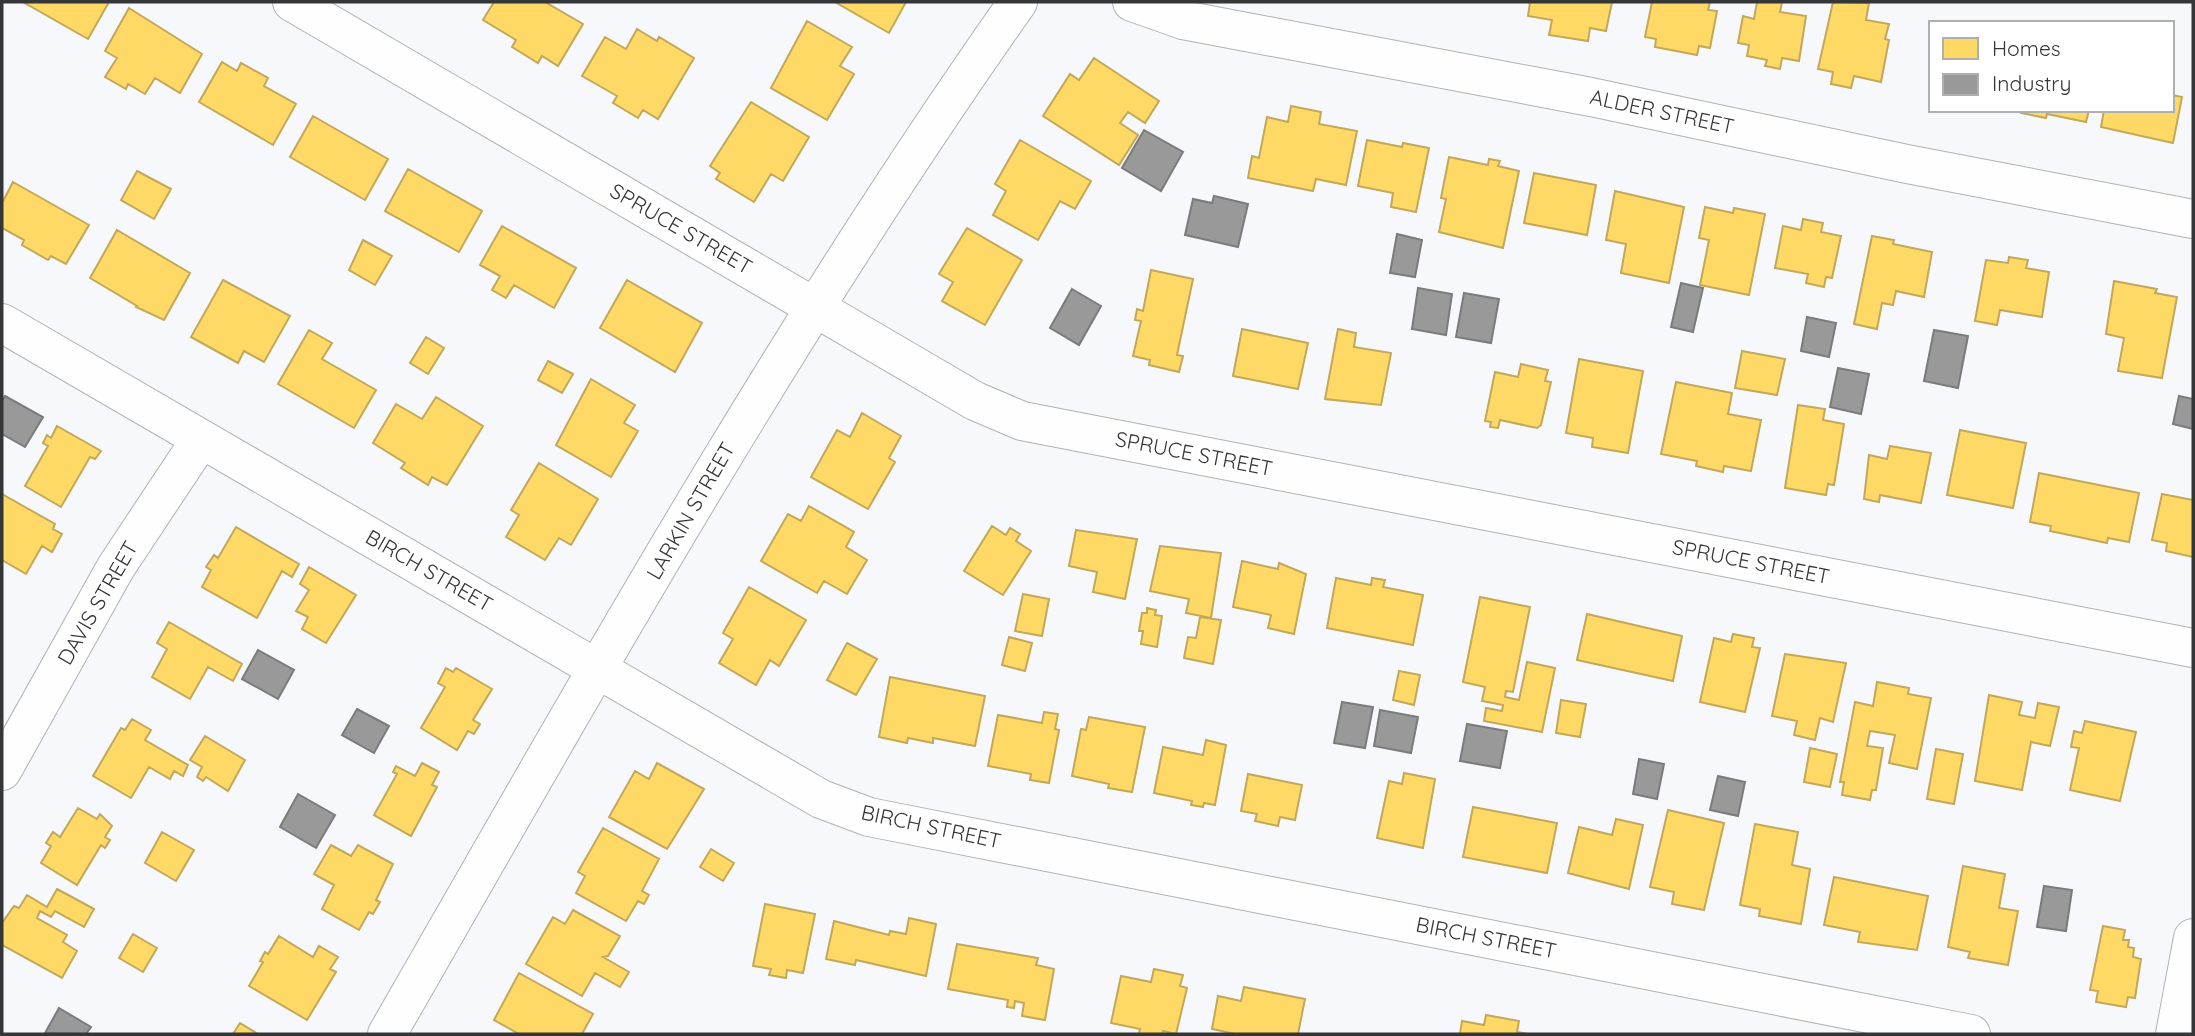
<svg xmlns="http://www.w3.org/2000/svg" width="2195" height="1036" viewBox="0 0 2195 1036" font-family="Quicksand,sans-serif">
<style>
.homes{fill:#ffd966;stroke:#c2a858;stroke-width:2}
.industry{fill:#999;stroke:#7b7b7c;stroke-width:2}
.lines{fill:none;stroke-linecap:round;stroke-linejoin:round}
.minor-casing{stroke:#b0b2b4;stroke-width:40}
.minor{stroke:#fefefe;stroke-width:38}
.labels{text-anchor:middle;stroke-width:7;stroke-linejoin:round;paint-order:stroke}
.street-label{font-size:21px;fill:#343638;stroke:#fff}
</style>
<rect width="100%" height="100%" fill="#f6f8fb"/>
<path class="homes" d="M23 2H109L88 39Z
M494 2H545L583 24 558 66 542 56 538 63 512 47 516 40 483 20Z
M835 2H906L889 33Z
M1530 2H1612L1606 31 1590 28 1588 41 1549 35 1552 20 1528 16Z
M1652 2H1710L1708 10 1717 11 1710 48 1699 46 1697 55 1655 47 1656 39 1645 37Z
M1757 2H1782L1780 12 1806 16 1799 61 1782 58 1780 69 1765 66 1767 60 1747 56 1749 45 1738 43 1743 16 1754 19Z
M1833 2 1869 3 1866 20 1889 24 1885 39 1889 40 1881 82 1854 76 1851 88 1831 84 1833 72 1818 69Z
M129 8 202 54 180 93 155 78 145 94 128 84 126 89 105 77 117 58 105 51Z
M807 21 852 47 840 66 854 74 827 120 771 88Z
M637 29 657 41 659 37 694 58 658 119 643 110 638 118 613 103 617 96 582 76 605 37 626 49Z
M1094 58 1159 101 1145 123 1128 112 1120 123 1138 135 1119 165 1043 116 1070 74 1079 80Z
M222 62 237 71 241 63 268 78 264 86 296 104 273 145 199 102Z
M2172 95 2182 97 2173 143 2101 127 2104 110H2172Z
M751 102 809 137 783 181 771 174 754 202 716 179 720 173 710 166Z
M1291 106 1321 112 1319 124 1357 131 1346 185 1316 179 1313 191 1248 178 1252 156 1259 158 1267 117 1288 122Z
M2022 110H2089L2086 122 2047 114 2046 118 2021 113Z
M313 116 388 159 365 200 290 157Z
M1020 140 1091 181 1075 209 1060 201 1038 240 993 215 1006 191 995 184Z
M1367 140 1402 147 1403 143 1429 148 1416 212 1391 207 1393 193 1358 186Z
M1449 157 1488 165 1489 159 1500 161 1498 166 1519 171 1503 248 1439 232 1446 199 1441 198Z
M408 169 482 211 459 252 385 211Z
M137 171 171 189 154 219 121 200Z
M1534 173 1596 185 1587 235 1524 223Z
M13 182 89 225 66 264 51 256 48 260 22 245 24 240 2 228V203Z
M1615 191 1684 207 1669 283 1621 273 1626 244 1606 240Z
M1705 207 1733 213 1734 208 1765 214 1749 295 1700 285 1709 240 1699 238Z
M1803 219 1823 223 1821 232 1841 236 1832 278 1826 277 1824 287 1806 283 1808 274 1775 268 1783 226 1801 230Z
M502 226 576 268 554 308 514 285 506 298 492 290 500 276 480 265Z
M967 228 1022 260 985 325 942 301 953 282 939 274Z
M117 230 190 273 164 320 136 307 137 306 90 278Z
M1872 236 1894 240 1893 244 1932 252 1924 297 1896 291 1893 305 1882 303 1877 329 1854 324Z
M363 240 392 256 375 285 349 270Z
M2009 257 2028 260 2026 268 2049 272 2042 317 2000 310 1997 325 1975 321 1986 260 2008 263Z
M1151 270 1193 279 1177 355 1183 356 1179 372 1149 365 1150 360 1133 356 1141 321 1135 320 1137 309 1143 311Z
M223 280 290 316 264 362 244 351 238 363 191 337Z
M627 280 702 323 675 372 600 328Z
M2114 281 2157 289 2155 293 2177 297 2162 378 2118 371 2124 338 2106 334Z
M1242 329 1308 343 1298 389 1233 376Z
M1338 329 1356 333 1354 347 1391 353 1381 405 1325 399Z
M309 330 332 343 322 359 376 390 354 428 278 384Z
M426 337 444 348 428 374 410 363Z
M1742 351 1785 359 1777 395 1735 388Z
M1579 359 1643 371 1628 453 1592 447 1593 438 1566 433Z
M548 361 573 374 562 393 538 380Z
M1521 364 1548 370 1545 381 1551 382 1541 425 1537 428 1500 420 1498 428 1490 427 1491 422 1485 421 1495 372 1518 377Z
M591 379 635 405 624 423 638 431 611 477 556 445Z
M1676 382 1732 393 1728 414 1761 420 1751 471 1724 466 1723 472 1696 466 1697 461 1661 454Z
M436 397 483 426 447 485 432 477 428 485 401 468 405 463 373 443 396 404 422 419Z
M1798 405 1825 409 1823 420 1844 424 1834 485 1828 484 1826 495 1785 488Z
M862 413 901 436 889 458 895 462 868 509 811 477 837 430 850 437Z
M57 426 101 451 95 459 90 457 61 507 25 486 48 446 43 443 47 435 51 438Z
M1960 430 2026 443 2013 508 1947 495Z
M1890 446 1931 453 1921 503 1880 495 1879 502 1864 499 1869 455 1887 459Z
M539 463 598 499 571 545 559 538 545 560 506 537 519 515 511 510Z
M2039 473 2139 493 2129 542 2108 538 2107 543 2050 531 2051 526 2030 522Z
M2 494 55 524 53 529 62 534 52 552 42 546 26 574 2 560Z
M2162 494 2193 500V557L2166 551 2167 543 2152 540Z
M809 506 854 532 846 547 867 560 847 594 824 581 817 593 761 561 788 514 801 521Z
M992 526 1006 535 1010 528 1020 534 1016 541 1031 551 1003 595 964 571Z
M236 527 299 564 292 577 282 571 257 618 202 587 211 570 206 567 214 555 218 558Z
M1076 530 1137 539 1125 599 1093 592 1097 572 1069 566Z
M1160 546 1221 553 1211 618 1186 613 1189 599 1150 591Z
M1242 561 1278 569 1279 563 1306 574 1294 634 1268 628 1271 615 1233 607Z
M309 567 356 595 326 643 302 629 308 617 296 611 309 590 300 584Z
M1336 578 1371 585 1372 578 1385 580 1383 587 1423 595 1413 645 1327 628Z
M749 587 806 620 779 666 770 660 756 685 719 663 733 639 723 633Z
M1023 594 1049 599 1042 636 1015 631Z
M1480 597 1530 607 1513 692 1506 691 1505 697 1519 700 1527 662 1555 668 1542 732 1484 721 1486 708 1502 711 1503 705 1482 701 1485 687 1463 682Z
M1147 608 1156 610 1155 615 1162 616 1157 647 1141 644 1143 631H1139L1142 613H1147Z
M1587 614 1682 636 1673 681 1577 660Z
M1200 617 1221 620 1213 664 1184 658 1188 637 1196 638Z
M169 622 242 664 233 681 208 667 190 699 152 677 167 649 157 643Z
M1733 634 1754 638 1752 647 1760 648 1745 712 1700 702 1714 638 1731 642Z
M1009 637 1032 643 1025 671 1002 665Z
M847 643 877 659 856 695 827 680Z
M1785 654 1846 663 1833 722 1820 718 1815 740 1794 735 1797 721 1772 716Z
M446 668 453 672 456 668 492 689 473 720 480 724 474 734 468 731 457 750 421 728 445 687 438 683Z
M1399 671 1420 675 1414 705 1393 700Z
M890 677 985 696 975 746 933 738V743L908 738 907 743 879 737Z
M1877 682 1909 688 1908 694 1931 698 1917 769 1889 763 1895 735 1870 731 1867 746 1883 748 1876 790H1872L1870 800 1842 795 1844 782H1840L1855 702 1873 706Z
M1989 695 2022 702 2019 715 2035 718 2038 703 2059 707 2050 746 2031 742 2022 790 1975 781Z
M1561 700 1586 704 1580 737 1556 733Z
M1044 712 1058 714 1055 729 1059 730 1049 783 1030 780 1031 774 988 766 998 715 1042 723Z
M1089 717 1145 727 1132 792 1108 788 1109 784 1072 776 1081 729 1086 730Z
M132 719 151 730 145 740 188 765 183 776 174 771 170 779 149 767 131 798 93 776 121 728 125 730Z
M2085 721 2136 732 2120 801 2070 790 2079 748 2071 747 2074 731 2082 733Z
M205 736 245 760 228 791 206 777 203 781 197 777 202 767 190 760Z
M1206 740 1226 745 1215 805 1204 803 1203 807 1191 805 1192 801 1154 793 1163 747 1203 755Z
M1810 748 1837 754 1830 787 1804 782Z
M1936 749 1963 754 1954 804 1927 799Z
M422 763 439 772 432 785 437 787 411 836 374 815 397 774 393 772 396 766 415 776Z
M657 763 704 789 667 849 609 817 635 771 649 779Z
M1404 773 1435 779 1423 848 1377 838 1389 781 1402 784Z
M1248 774 1302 785 1295 820 1280 817 1278 826 1255 821 1257 814 1241 811Z
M1473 807 1557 823 1547 873 1463 857Z
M78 808 97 819 100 814 112 826 105 837 110 840 105 848 101 845 77 885 41 863 51 846 46 843 53 832 60 837Z
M1668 810 1724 823 1704 910 1672 904 1674 892 1650 887Z
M1616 819 1643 825 1629 889 1568 873 1579 827 1612 835Z
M1755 824 1798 832 1792 865 1810 869 1801 924 1759 916 1760 909 1740 905Z
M603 828 659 859 642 891 649 895 644 904 638 901 626 921 576 893 585 876 578 872Z
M162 832 194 850 176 881 145 863Z
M331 845 351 856 358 845 393 864 376 900 380 902 373 914 369 912 359 930 322 909 334 885 314 874Z
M711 849 734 863 723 881 700 867Z
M1963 866 2005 874 1999 908 2018 911 2008 965 1968 958 1970 952 1948 947Z
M1834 877 1928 896 1917 950 1858 942 1860 932 1824 925Z
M57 889 94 909 84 927 55 911 51 917 40 911 37 918 67 935 63 942 77 951 62 978 2 945V923L14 906 19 908 27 895 47 907Z
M765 904 815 914 803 973 787 970 786 978 769 975 771 969 753 966Z
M573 910 620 936 608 956 603 957 629 972 620 987 595 973 582 996 526 964 553 917 565 924Z
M909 918 936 924 926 976 856 960 855 965 826 959 834 921 889 935 890 931 906 934Z
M2103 926 2125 930 2123 940H2129L2128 947 2134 948 2133 957 2141 959 2135 998 2128 997 2126 1007 2096 1002 2098 991 2090 990Z
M133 934 157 948 143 972 119 958Z
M279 936 313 957 319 946 338 957 330 969 336 972 307 1020 249 986 263 962 260 961 265 952 268 954Z
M957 944 1038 958 1036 965 1054 969 1045 1020 1022 1016 1024 1003 1015 1001 1014 1008 1007 1007 1008 1000 948 989Z
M1154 969 1183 975 1180 986 1187 988 1176 1034 1163 1031 1162 1034H1139L1140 1029 1111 1023 1121 976 1151 982Z
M519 973 593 1014 582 1034H519L494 1020Z
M1244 987 1305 999 1298 1034H1235L1212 1029 1218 996 1241 1001Z
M1486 1015 1519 1021 1517 1032 1528 1034H1460L1462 1021 1484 1025Z
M240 1023 258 1034H233Z"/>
<path class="industry" d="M1144 130 1183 152 1161 191 1122 168Z
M1214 196 1248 204 1238 247 1185 235 1193 199 1212 203Z
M1397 234 1422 240 1415 277 1390 273Z
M1681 283 1703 288 1693 332 1671 327Z
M1418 288 1452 294 1446 335 1412 329Z
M1072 289 1101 306 1079 345 1050 328Z
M1464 293 1499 299 1491 343 1456 337Z
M1807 317 1836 323 1829 357 1801 351Z
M1934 330 1968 336 1958 388 1924 381Z
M1838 368 1869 374 1861 414 1830 407Z
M5 396 43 417 25 447 2 434V401Z
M2179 396 2193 399V429L2173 424Z
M258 650 294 670 278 699 242 679Z
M1342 702 1373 707 1365 748 1334 743Z
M357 709 389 726 374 753 342 735Z
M1380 710 1418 717 1411 753 1374 746Z
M1467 724 1507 731 1500 768 1460 761Z
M1639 759 1664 764 1657 799 1633 794Z
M1718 776 1745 782 1738 816 1710 810Z
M298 794 335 815 316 848 280 827Z
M2044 886 2072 890 2066 931 2037 927Z
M59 1008 91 1027 86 1034 45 1033Z"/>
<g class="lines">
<defs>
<path id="minor" d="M292 2 975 401 1022 421 2193 648
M1132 2 1183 20 1591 97 1907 164 2193 219
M2 323 821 799 869 817 1971 1034
M2 771 116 567 201 439
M387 1034C588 684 785 332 1018 2
M2175 1034 2193 938"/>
</defs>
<use href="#minor" class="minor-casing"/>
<use href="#minor" class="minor"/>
</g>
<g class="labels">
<g class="street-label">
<text transform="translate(1662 112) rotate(12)" y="7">ALDER STREET</text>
<text transform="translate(681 229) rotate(30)" y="7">SPRUCE STREET</text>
<text transform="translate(1194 454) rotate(11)" y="7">SPRUCE STREET</text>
<text transform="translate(691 511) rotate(-60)" y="7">LARKIN STREET</text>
<text transform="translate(1751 562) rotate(11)" y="7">SPRUCE STREET</text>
<text transform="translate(429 571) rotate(30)" y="7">BIRCH STREET</text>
<text transform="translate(98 603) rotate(-60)" y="7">DAVIS STREET</text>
<text transform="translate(931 827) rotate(12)" y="7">BIRCH STREET</text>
<text transform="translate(1486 938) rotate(11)" y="7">BIRCH STREET</text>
</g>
</g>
<rect width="2195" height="1036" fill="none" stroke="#343638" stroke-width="7"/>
<rect x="1929" y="21" width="245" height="91" fill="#ffffff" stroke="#aeafaf" stroke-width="2"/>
<rect x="1943" y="38" width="35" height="21" fill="#ffd966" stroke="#aeafaf" stroke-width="2"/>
<text x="1992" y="56" font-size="21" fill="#343638">Homes</text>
<rect x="1943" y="74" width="35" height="21" fill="#999999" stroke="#aeafaf" stroke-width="2"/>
<text x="1992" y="91" font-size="21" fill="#343638">Industry</text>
</svg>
